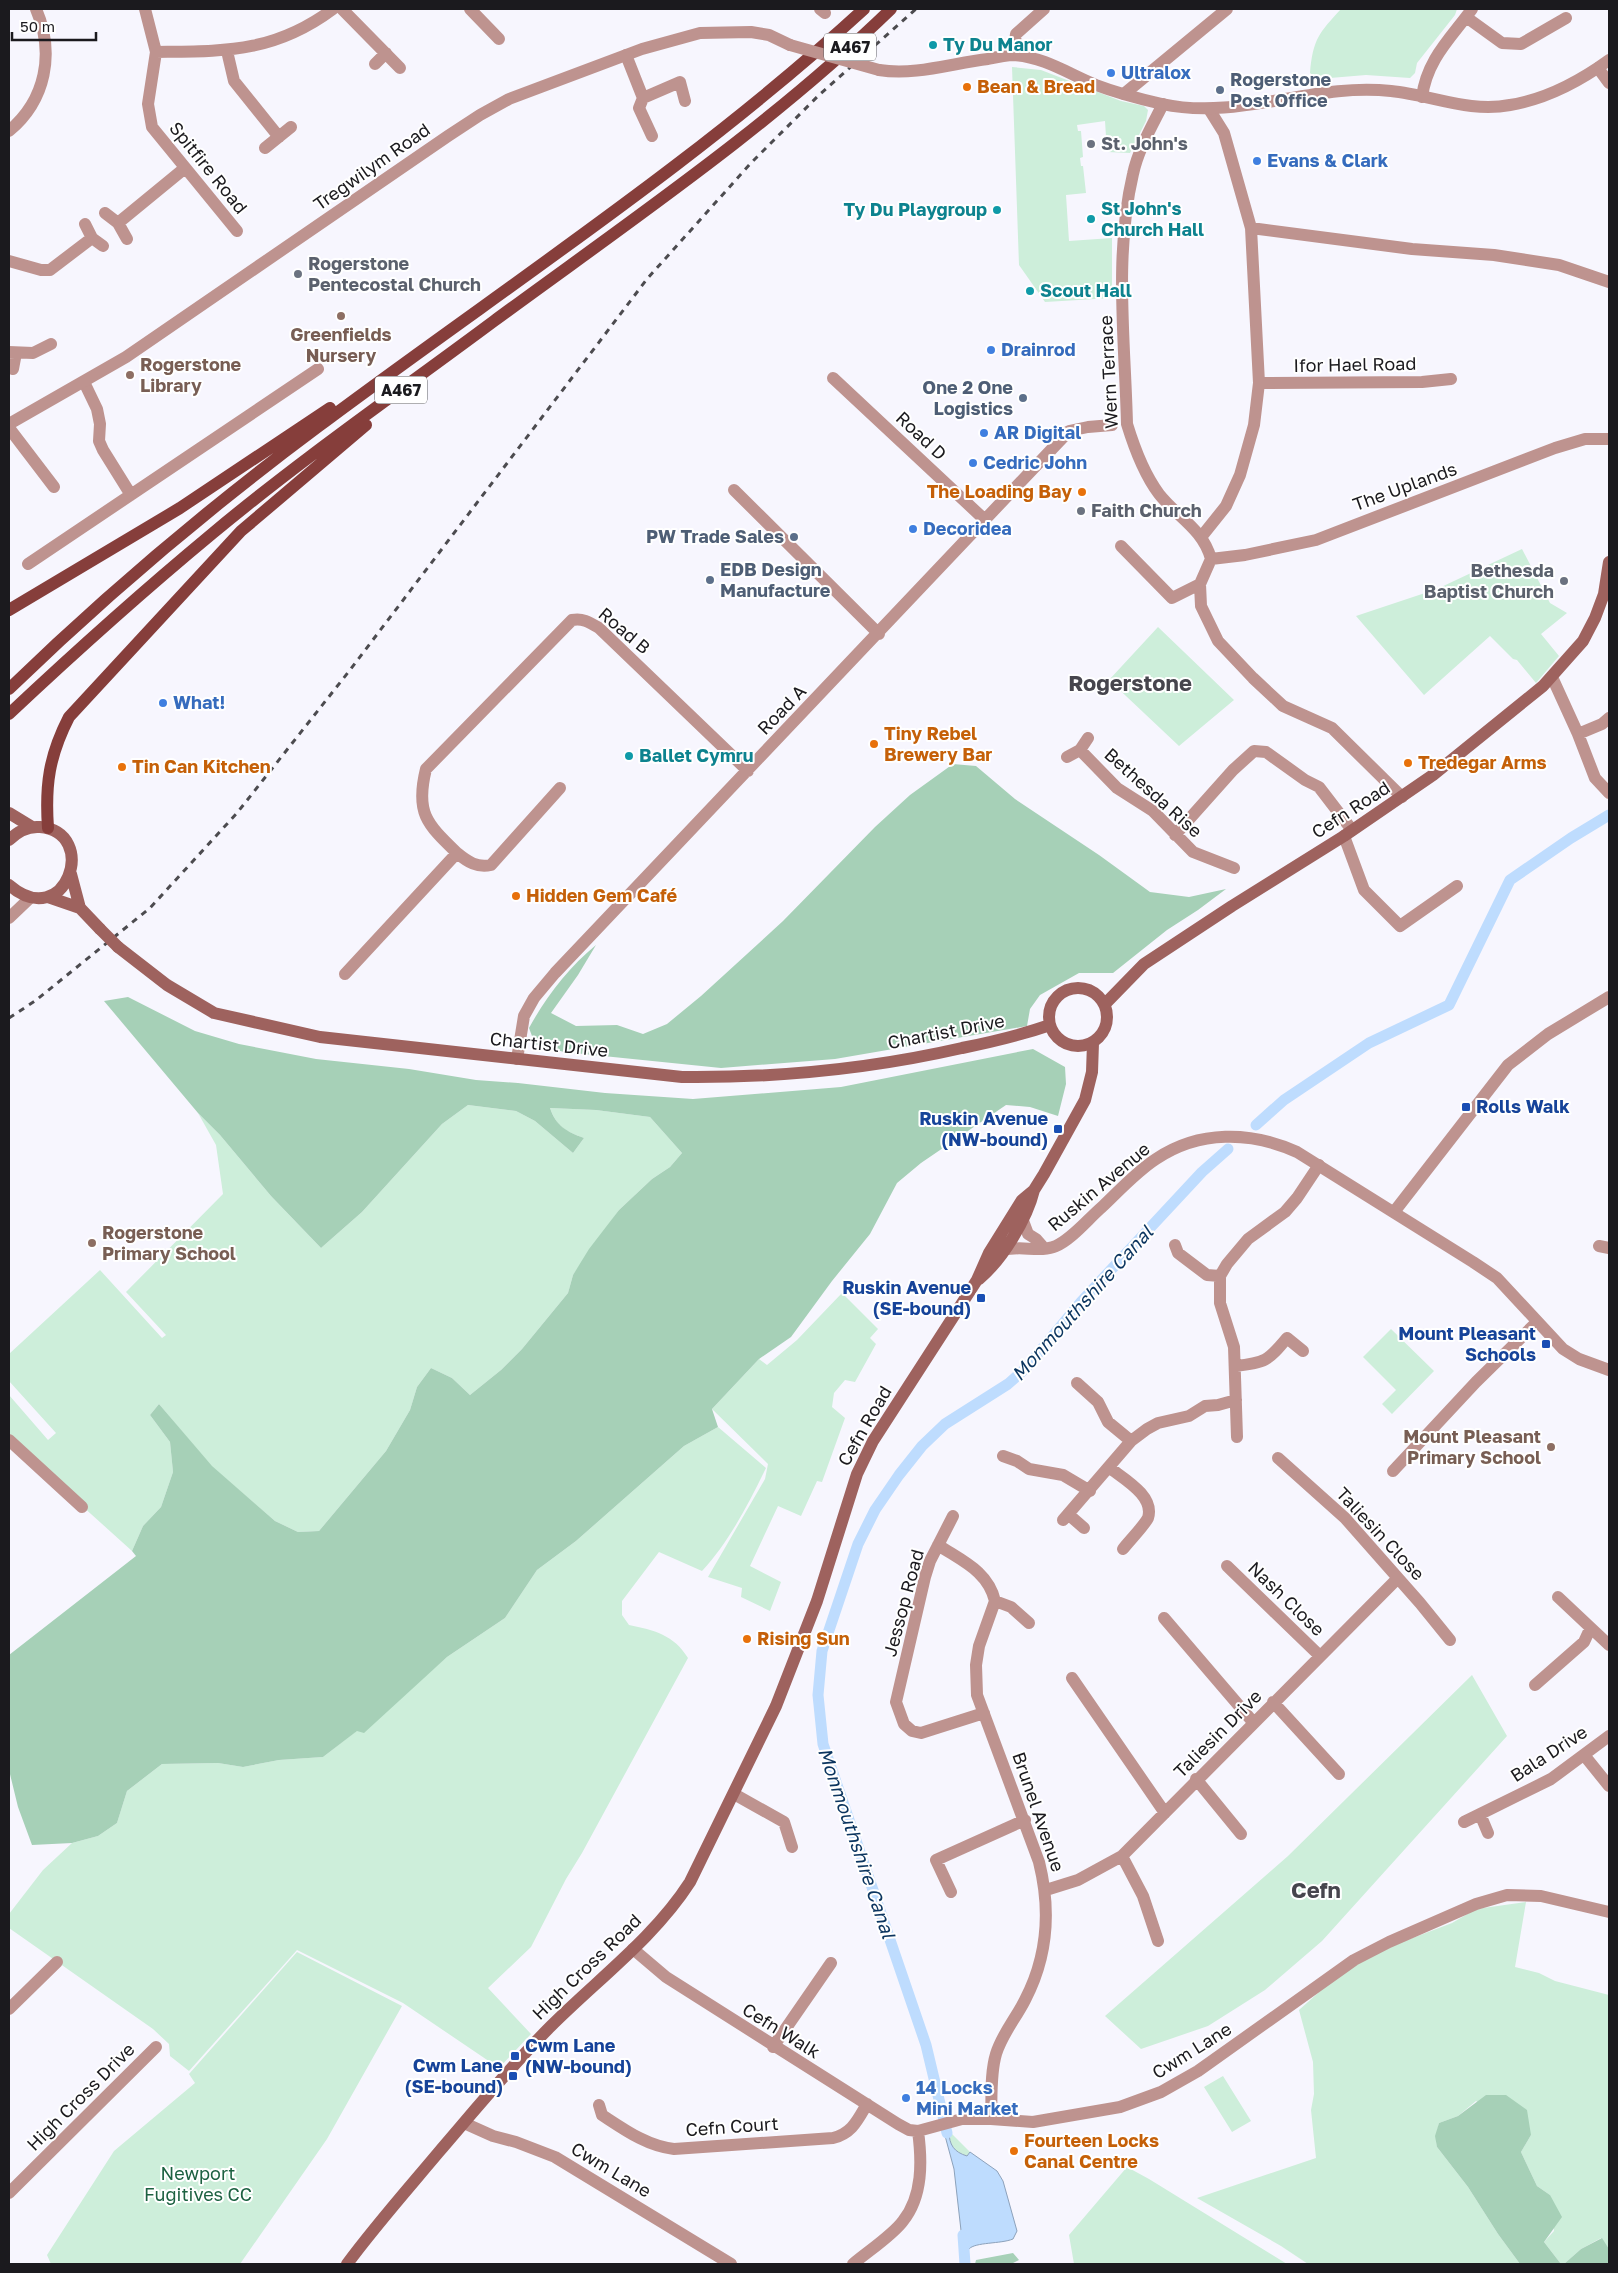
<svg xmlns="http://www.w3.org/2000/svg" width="1618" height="2273" viewBox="0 0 1618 2273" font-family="'Golos Text',sans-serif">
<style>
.green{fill:#cdeeda}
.forest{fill:#a6d0b7}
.water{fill:#bedcfe;stroke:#8da2bb}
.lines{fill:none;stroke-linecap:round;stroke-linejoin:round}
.canal{stroke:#bedcfe;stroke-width:11}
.minor{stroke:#be938f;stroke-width:12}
.tertiary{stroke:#be938f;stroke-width:12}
.secondary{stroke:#9e625e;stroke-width:12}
.primary{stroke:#863e3b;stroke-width:12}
.rail{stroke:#4c4b4f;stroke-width:3;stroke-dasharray:6 6;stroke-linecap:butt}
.tertiary-bridge{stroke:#be938f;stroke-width:12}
.secondary-bridge{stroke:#9e625e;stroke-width:12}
.culture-dot{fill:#0f9aa8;stroke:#fff;stroke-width:2}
.shop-dot{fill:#3f7fe0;stroke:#fff;stroke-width:2}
.food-dot{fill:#e8710a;stroke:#fff;stroke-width:2}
.service-dot{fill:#5c6f8a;stroke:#fff;stroke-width:2}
.worship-dot{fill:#6b7280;stroke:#fff;stroke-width:2}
.education-dot{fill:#8d6e63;stroke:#fff;stroke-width:2}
.transit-dot{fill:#1a4fb4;stroke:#fff;stroke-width:2}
.labels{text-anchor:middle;stroke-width:4;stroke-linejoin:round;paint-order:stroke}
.shield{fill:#fff;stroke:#5f5f62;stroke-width:1}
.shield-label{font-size:16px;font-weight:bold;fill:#1b1a1e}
.culture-label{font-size:18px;font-weight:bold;fill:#0d838f;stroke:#fff;text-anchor:start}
.shop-label{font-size:18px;font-weight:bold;fill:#366cbe;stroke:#fff;text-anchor:start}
.service-label{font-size:18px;font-weight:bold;fill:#4e5e75;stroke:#fff;text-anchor:start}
.food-label{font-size:18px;font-weight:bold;fill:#c56008;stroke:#fff;text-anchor:start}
.worship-label{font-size:18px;font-weight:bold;fill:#5b616d;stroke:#fff;text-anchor:start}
.street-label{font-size:18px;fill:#1b1a1e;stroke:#fff}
.education-label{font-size:18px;font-weight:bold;fill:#785e54;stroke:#fff;text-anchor:start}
.transit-label{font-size:18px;font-weight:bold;fill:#164399;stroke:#fff;text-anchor:end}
.park-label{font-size:18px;fill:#1c6141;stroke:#fff}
.water-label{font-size:19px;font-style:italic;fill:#0b355f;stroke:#fff}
.district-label{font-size:22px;font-weight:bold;fill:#46454d;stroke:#fff}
</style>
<rect width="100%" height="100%" fill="#f7f6fe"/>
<path class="green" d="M1341 9H1457L1455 15 1417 63 1415 73 1410 78 1366 75 1318 79 1310 73C1313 39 1319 33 1341 9Z
M1012 67 1041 70 1121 101 1144 106 1148 110 1146 121 1130 153 1107 152 1105 121 1077 125 1078 131H1081L1083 157 1080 158 1081 166H1083L1086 193 1066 195 1069 241 1112 238V298L1045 302 1019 265Z
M1522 549 1550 603 1567 613 1541 634 1559 656 1536 683 1517 660 1513 659 1490 636 1424 695 1356 616 1437 589Z
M1158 627 1234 700 1179 746 1109 680Z
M468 1105 516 1111 535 1121 573 1153 584 1138C565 1131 557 1127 550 1108L596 1110 650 1117 682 1153 670 1167 652 1179 619 1210 573 1275 568 1293 522 1349 501 1370 470 1395 452 1378 431 1368 417 1387 410 1410 386 1451 319 1531 298 1532 275 1521 211 1466 159 1404 150 1415 170 1442 173 1472 161 1507 143 1526 132 1551 9 1440V1395L48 1440 56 1433 9 1381V1354L100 1270 162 1338 166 1335 126 1292 223 1194 216 1145 198 1113 220 1135 271 1196 321 1248 362 1212 442 1124Z
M842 1293 878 1329 870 1338 876 1344 855 1382 845 1380 834 1393 832 1407 845 1418 822 1482 817 1481 801 1516 778 1506 750 1566 781 1582 770 1611 741 1597 742 1588 708 1577 765 1479 768 1464 712 1409 759 1359 767 1365 797 1340Z
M1391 1329 1434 1371 1392 1414 1382 1404 1396 1390 1363 1357Z
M718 1427 766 1468C749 1503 729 1542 702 1571L659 1552 622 1601V1615L629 1625C654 1630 674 1635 688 1658L582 1853 566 1879 531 1947 488 1988 531 2034 499 2068 403 2003 297 1950 189 2071 170 2056 169 2044 153 2029 9 1928V1914L43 1870 72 1843 98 1836 117 1823 127 1791 162 1764 218 1763 243 1767 279 1760 323 1757 408 1691 447 1657 505 1618 537 1570 576 1541 684 1446Z
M1472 1675 1507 1736 1322 1941 1265 1990 1208 2026 1141 2049 1105 2016 1288 1856Z
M1526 1902 1515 1967 1539 1973 1555 1981 1609 1995V2249L1601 2238 1581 2249 1564 2264H1561L1544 2242 1554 2231 1550 2195 1537 2186 1521 2152 1531 2135 1476 2101 1458 2116 1439 2123 1436 2136 1437 2147 1468 2187 1498 2234 1520 2264H1308L1281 2246 1197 2198 1316 2158 1311 2110 1314 2094 1313 2062 1299 2010 1327 1985 1355 1964 1402 1942 1452 1923 1476 1909Z
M297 1952 402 2006 327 2139 240 2264H51L47 2255 114 2151 195 2083 189 2074Z
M1223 2076 1251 2121 1232 2132 1204 2087Z
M949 2131 970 2152 967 2156C954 2152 949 2145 949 2131Z
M1127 2167 1149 2179 1287 2264H1074L1069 2235Z"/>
<path class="forest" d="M953 764 976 766 1015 799 1099 855 1150 892 1189 897 1226 889 1198 910 1167 930 1113 973H1079L1040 995 1030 1009 1027 1026 835 1059 721 1068 564 1052 535 1044 529 1028C546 997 569 967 596 945L578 975 551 1013 576 1026 617 1025 643 1034 667 1024 701 996 783 921 875 827 910 795Z
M128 997 195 1031 239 1044 316 1059 409 1069 476 1080 518 1083 605 1093 693 1099 841 1087 1033 1049 1065 1067 1066 1084 1058 1116 1030 1107 1006 1105 921 1163 897 1183 870 1234 832 1281 791 1337 759 1359 712 1409 718 1427 684 1446 576 1541 537 1570 505 1618 447 1657 364 1733 357 1731 323 1757 279 1760 243 1767 218 1763 162 1764 127 1791 117 1823 98 1836 72 1843 32 1845 18 1807 9 1770V1655L136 1556 132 1551 143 1526 161 1507 173 1472 170 1442 150 1415 159 1404 212 1466 275 1521 298 1532 319 1531 386 1451 410 1410 417 1387 431 1368 452 1378 470 1395 501 1370 522 1349 568 1293 573 1275 589 1249 619 1210 652 1179 670 1167 682 1153 650 1117 596 1110 550 1108C556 1126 567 1132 584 1138L573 1153 535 1121 516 1111 468 1105 442 1124 362 1212 321 1248 271 1196 220 1135 198 1113 104 1001Z
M1486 2095H1506L1527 2110 1531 2135 1521 2152 1537 2186 1550 2195 1562 2217 1544 2242 1561 2264H1520L1498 2234 1468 2187 1437 2147 1435 2136 1439 2123 1458 2116Z
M1602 2238 1609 2249V2264H1564L1581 2249Z
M1013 2253 1019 2260 1011 2264H975L976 2260Z"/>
<path class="water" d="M949 2131C949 2145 954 2152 967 2156L970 2152 997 2171 1003 2181 1017 2231 1013 2239C1001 2244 975 2242 969 2249L963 2248 954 2169 944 2132Z"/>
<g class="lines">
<path class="canal" d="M1256 1125 1284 1100 1369 1043 1449 1005 1510 880 1571 838 1609 815
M947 2133 926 2045 823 1744 818 1695 822 1651 858 1544 875 1510 899 1475 922 1446 945 1424 1008 1384 1026 1368 1081 1302 1202 1172 1228 1149
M963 2235 965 2264"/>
<path class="minor" d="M145 9 156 52 148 104 152 127 237 231
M342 9 400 68
M470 9 499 39
M820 9 825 13
M1466 17 1502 43 1521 44 1566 18
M227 51 234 81 279 137
M156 52C225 51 274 53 333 9
M626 55 643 98 680 82 685 101
M1013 55 1016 34 1044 9
M375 64 386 53
M1598 68 1609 83
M1124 94 1227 9
M1422 97C1427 59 1451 38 1472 9
M643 98 639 108 652 136
M1163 104C1152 126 1138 150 1133 174 1114 255 1125 342 1127 424 1134 447 1144 474 1159 494 1177 517 1203 529 1211 559
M265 148 291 127
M105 213 118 223
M85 224 92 238 103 246
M1251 228 1412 249 1494 255 1559 265 1609 282
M127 239 118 223 185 168
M9 261 41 270H50L92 238
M9 352 33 353 51 344
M13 369 16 353
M833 378 985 520
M84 382 97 409 100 424 99 441 103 450 131 495
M1259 383 1422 382 1451 379
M9 428 54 487
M734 490 879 634
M1202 536 1226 506 1240 475 1254 425 1259 383 1251 228 1224 133 1209 109
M1121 546 1172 598 1200 584
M1211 559 1245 555 1316 540 1555 448 1585 439H1609
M1211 559 1200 584 1201 606 1218 641 1253 678 1283 706 1332 728 1402 797
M28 564 318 369
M1552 677 1578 734 1595 778 1609 793
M1578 734 1602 724 1609 718
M1080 750 1117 788 1153 811 1193 852 1234 868
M1067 757 1080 750 1088 738
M1175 835 1233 770 1254 751 1266 752 1305 780 1319 787 1352 830
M1344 836 1364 890 1400 926 1457 886
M457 853C427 824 415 813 426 769L572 620C583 618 589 622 599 628L748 771
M345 974 457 853C468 862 477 868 491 865L560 788
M517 1059 524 1016 534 998 555 973 1069 431 1088 427 1112 425
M1394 1212 1508 1065 1548 1034 1609 997
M1175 1245 1178 1253 1207 1275 1220 1276V1303L1234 1347 1237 1437
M1599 1246 1609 1248
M1220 1276 1227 1264 1248 1239 1285 1212 1297 1198 1319 1165
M1235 1366C1265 1363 1268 1361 1287 1338L1303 1351
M1077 1383 1098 1402 1108 1422 1131 1441
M9 1440 82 1507
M1003 1456 1017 1461 1029 1469 1063 1475 1090 1491
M1278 1458 1345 1518 1420 1603 1450 1640
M1110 1468C1124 1479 1155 1496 1148 1518 1144 1526 1129 1541 1123 1549
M1393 1471 1476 1382 1537 1322
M1068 1514 1084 1528
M953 1516 930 1561 925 1577 896 1702 904 1724 912 1731 921 1733 984 1713
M1063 1520 1131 1441 1147 1429 1158 1423 1189 1416 1205 1406 1218 1405 1236 1400
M938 1545C962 1561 988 1571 995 1601L1011 1607 1029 1623
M1227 1566 1320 1656
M1558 1597 1609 1645
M1164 1618 1253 1722
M1072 1678 1165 1813
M1535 1685 1584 1642 1590 1629
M1273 1702 1339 1774
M1584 1755 1609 1786
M1196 1779 1241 1834
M734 1794 784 1822 792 1847
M1480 1814 1488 1833
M1464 1822 1551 1779 1609 1736
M1122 1856 1143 1896 1158 1941
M1046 1890 1078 1880 1122 1856 1398 1578
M951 1892 936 1860 1025 1820
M633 1949 666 1977 898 2124 909 2130 918 2131
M9 2009 57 1962
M773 2047 831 1963
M599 2105 602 2115C625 2130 647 2146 674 2149L833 2138C852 2133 857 2121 867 2104
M991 2119C992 2098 990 2074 996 2054 1002 2034 1016 2018 1025 2000 1048 1956 1051 1910 1039 1862L977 1695 976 1665 979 1646 995 1601
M464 2123 493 2136 516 2142 555 2157 731 2264
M9 2193 156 2047
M853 2264C867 2252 893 2235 903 2221 923 2196 922 2161 918 2131L962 2119"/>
<path class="tertiary" d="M879 70C915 76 953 63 988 59 997 57 1006 55 1014 55 1044 57 1069 74 1096 85 1117 93 1140 99 1162 104 1239 121 1314 82 1391 91 1432 95 1469 113 1510 105 1547 99 1580 81 1609 60
M9 131C46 100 55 53 36 9
M9 424 126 357 448 136 480 115 509 99 642 49 700 33 751 32 769 35 790 45
M9 918 30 898
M1022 1218 1028 1234 1036 1239 1043 1247
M1004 1250C1020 1245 1041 1253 1056 1246 1072 1239 1088 1219 1102 1207 1119 1191 1136 1172 1156 1159 1199 1130 1251 1131 1297 1152L1473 1262 1497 1278 1563 1349 1579 1359 1609 1370
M962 2119H991L1033 2122 1120 2107 1161 2092 1198 2071 1354 1960 1389 1942 1476 1904 1507 1895 1541 1896 1609 1912"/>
<path class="secondary" d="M9 813 32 827
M9 840C17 832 28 826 40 827 100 832 66 934 9 885
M71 874 80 908
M48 897 80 908 100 929
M118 947 167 985 214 1013 320 1037 682 1077C776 1078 870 1069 962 1048 992 1042 1021 1035 1050 1025
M1049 1017a29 29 0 1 1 58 0a29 29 0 1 1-58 0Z
M1105 1004 1144 964 1232 906 1344 836 1433 775 1543 686 1583 641 1595 618 1604 594 1609 562
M979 1279C1002 1260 1027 1219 1034 1190
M347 2264C375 2226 407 2190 438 2153 475 2110 511 2066 551 2026 598 1979 654 1938 690 1882L776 1706 817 1601 857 1474 873 1441 977 1280 989 1253 1022 1200 1034 1190 1044 1174 1085 1100 1092 1072 1093 1043"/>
<path class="primary" d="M9 610 180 508 330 408
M9 689C106 595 210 507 319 426 502 289 695 164 864 9
M9 714C75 652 143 591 213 533 303 458 400 391 494 321 630 221 769 127 891 9
M48 828C45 785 49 756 69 717L241 531 366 425"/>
<path class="rail" d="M9 1018 35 1001 150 908 237 813 350 670 647 279 751 163 819 95 916 9"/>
<path class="tertiary-bridge" d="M790 45 879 70"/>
<path class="secondary-bridge" d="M100 929 118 947"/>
</g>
<g class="culture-dot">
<circle cx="933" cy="45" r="5"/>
<circle cx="997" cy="210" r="5"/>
<circle cx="1091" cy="219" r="5"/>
<circle cx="1030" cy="291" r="5"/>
<circle cx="629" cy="756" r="5"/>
</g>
<g class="shop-dot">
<circle cx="1111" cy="73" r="5"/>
<circle cx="1257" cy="161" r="5"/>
<circle cx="991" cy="350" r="5"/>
<circle cx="984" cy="433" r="5"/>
<circle cx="973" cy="463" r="5"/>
<circle cx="913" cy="529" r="5"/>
<circle cx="163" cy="703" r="5"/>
<circle cx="906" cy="2098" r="5"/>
</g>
<g class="food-dot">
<circle cx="967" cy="87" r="5"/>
<circle cx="1082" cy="492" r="5"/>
<circle cx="874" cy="744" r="5"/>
<circle cx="1408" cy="763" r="5"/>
<circle cx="122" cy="767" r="5"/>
<circle cx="516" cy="896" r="5"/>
<circle cx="747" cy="1639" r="5"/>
<circle cx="1014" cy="2151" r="5"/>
</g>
<g class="service-dot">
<circle cx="1220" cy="90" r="5"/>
<circle cx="1023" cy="398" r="5"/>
<circle cx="794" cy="537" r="5"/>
<circle cx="710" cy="580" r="5"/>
</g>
<g class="worship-dot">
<circle cx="1091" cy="144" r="5"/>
<circle cx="298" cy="274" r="5"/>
<circle cx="1081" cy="511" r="5"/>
<circle cx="1564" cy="581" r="5"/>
</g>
<g class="education-dot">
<circle cx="341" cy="316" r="5"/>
<circle cx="130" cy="375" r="5"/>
<circle cx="92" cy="1243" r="5"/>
<circle cx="1551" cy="1447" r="5"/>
</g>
<g class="transit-dot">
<rect x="1461" y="1102" width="10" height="10" rx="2.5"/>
<rect x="1053" y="1124" width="10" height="10" rx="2.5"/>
<rect x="976" y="1293" width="10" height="10" rx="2.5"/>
<rect x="1541" y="1339" width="10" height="10" rx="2.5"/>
<rect x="510" y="2051" width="10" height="10" rx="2.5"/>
<rect x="508" y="2071" width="10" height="10" rx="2.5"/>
</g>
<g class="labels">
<g class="shield">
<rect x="824" y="33.5" width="52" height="27" rx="4"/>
<rect x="375" y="376.5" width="52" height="27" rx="4"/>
</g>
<g class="shield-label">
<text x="850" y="53">A467</text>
<text x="401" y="396">A467</text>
</g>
<g class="culture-label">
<text x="943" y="51">Ty Du Manor</text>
<text x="1101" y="215">St John's<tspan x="1101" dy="21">Church Hall</tspan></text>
<text x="987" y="216" text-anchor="end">Ty Du Playgroup</text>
<text x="1040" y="297">Scout Hall</text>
<text x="639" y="762">Ballet Cymru</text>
</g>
<g class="shop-label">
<text x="1121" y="79">Ultralox</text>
<text x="1267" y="167">Evans &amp; Clark</text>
<text x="1001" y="356">Drainrod</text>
<text x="994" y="439">AR Digital</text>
<text x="983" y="469">Cedric John</text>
<text x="923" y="535">Decoridea</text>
<text x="173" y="709">What!</text>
<text x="916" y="2094">14 Locks<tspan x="916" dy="21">Mini Market</tspan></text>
</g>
<g class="service-label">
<text x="1230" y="86">Rogerstone<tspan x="1230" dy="21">Post Office</tspan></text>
<text x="1013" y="394" text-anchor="end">One 2 One<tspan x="1013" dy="21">Logistics</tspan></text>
<text x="784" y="543" text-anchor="end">PW Trade Sales</text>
<text x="720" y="576">EDB Design<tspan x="720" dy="21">Manufacture</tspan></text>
</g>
<g class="food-label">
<text x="977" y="93">Bean &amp; Bread</text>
<text x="1072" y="498" text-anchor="end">The Loading Bay</text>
<text x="884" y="740">Tiny Rebel<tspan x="884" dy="21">Brewery Bar</tspan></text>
<text x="1418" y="769">Tredegar Arms</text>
<text x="132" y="773">Tin Can Kitchen</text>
<text x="526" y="902">Hidden Gem Café</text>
<text x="757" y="1645">Rising Sun</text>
<text x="1024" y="2147">Fourteen Locks<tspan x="1024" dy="21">Canal Centre</tspan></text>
</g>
<g class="worship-label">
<text x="1101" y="150">St. John's</text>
<text x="308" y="270">Rogerstone<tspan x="308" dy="21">Pentecostal Church</tspan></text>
<text x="1091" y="517">Faith Church</text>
<text x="1554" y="577" text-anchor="end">Bethesda<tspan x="1554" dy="21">Baptist Church</tspan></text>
</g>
<g class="street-label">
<text transform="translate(372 167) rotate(-35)" y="6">Tregwilym Road</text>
<text transform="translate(208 168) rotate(51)" y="6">Spitfire Road</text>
<text transform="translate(1355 365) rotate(-1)" y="6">Ifor Hael Road</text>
<text transform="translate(1109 372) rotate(-93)" y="6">Wern Terrace</text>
<text transform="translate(921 436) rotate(43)" y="6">Road D</text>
<text transform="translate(1405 487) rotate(-20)" y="6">The Uplands</text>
<text transform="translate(624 631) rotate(40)" y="6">Road B</text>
<text transform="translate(782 710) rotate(-46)" y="6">Road A</text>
<text transform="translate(1153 793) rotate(42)" y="6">Bethesda Rise</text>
<text transform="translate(1351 810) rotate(-33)" y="6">Cefn Road</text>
<text transform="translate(946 1032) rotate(-11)" y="6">Chartist Drive</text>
<text transform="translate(549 1045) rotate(6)" y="6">Chartist Drive</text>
<text transform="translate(1099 1187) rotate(-40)" y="6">Ruskin Avenue</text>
<text transform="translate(865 1426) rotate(-60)" y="6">Cefn Road</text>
<text transform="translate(1380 1534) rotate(47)" y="6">Taliesin Close</text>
<text transform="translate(1286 1599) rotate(44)" y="6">Nash Close</text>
<text transform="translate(904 1603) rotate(-75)" y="6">Jessop Road</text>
<text transform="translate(1218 1734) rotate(-45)" y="6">Taliesin Drive</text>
<text transform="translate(1549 1754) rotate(-33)" y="6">Bala Drive</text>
<text transform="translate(1038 1812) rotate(71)" y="6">Brunel Avenue</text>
<text transform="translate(587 1967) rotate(-44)" y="6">High Cross Road</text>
<text transform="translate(781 2031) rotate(32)" y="6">Cefn Walk</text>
<text transform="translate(1192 2051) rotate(-32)" y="6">Cwm Lane</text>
<text transform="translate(81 2097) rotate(-45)" y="6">High Cross Drive</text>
<text transform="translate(732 2127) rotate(-4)" y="6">Cefn Court</text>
<text transform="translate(611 2170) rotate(31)" y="6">Cwm Lane</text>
</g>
<g class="education-label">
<text x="341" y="341" text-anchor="middle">Greenfields<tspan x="341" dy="21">Nursery</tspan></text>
<text x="140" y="371">Rogerstone<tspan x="140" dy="21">Library</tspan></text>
<text x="102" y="1239">Rogerstone<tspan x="102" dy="21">Primary School</tspan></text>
<text x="1541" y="1443" text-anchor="end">Mount Pleasant<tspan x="1541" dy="21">Primary School</tspan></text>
</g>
<g class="transit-label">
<text x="1476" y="1113" text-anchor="start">Rolls Walk</text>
<text x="1048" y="1125">Ruskin Avenue<tspan x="1048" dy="21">(NW-bound)</tspan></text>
<text x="971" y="1294">Ruskin Avenue<tspan x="971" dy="21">(SE-bound)</tspan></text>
<text x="1536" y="1340">Mount Pleasant<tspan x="1536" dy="21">Schools</tspan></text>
<text x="525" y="2052" text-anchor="start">Cwm Lane<tspan x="525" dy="21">(NW-bound)</tspan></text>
<text x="503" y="2072">Cwm Lane<tspan x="503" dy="21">(SE-bound)</tspan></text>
</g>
<g class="park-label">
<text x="198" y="2180">Newport<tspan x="198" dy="21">Fugitives CC</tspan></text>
</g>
<g class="water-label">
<text transform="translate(1082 1303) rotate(-48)" y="7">Monmouthshire Canal</text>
<text transform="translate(857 1843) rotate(71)" y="7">Monmouthshire Canal</text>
</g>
<g class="district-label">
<text x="1130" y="691">Rogerstone</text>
<text x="1316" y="1898">Cefn</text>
</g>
</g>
<rect width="1618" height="2273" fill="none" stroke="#1b1a1e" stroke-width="20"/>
<path d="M12 32v8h84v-8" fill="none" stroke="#1b1a1e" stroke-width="2.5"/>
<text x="20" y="32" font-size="15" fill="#1b1a1e" stroke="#ffffff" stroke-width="4" paint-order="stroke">50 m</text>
</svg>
